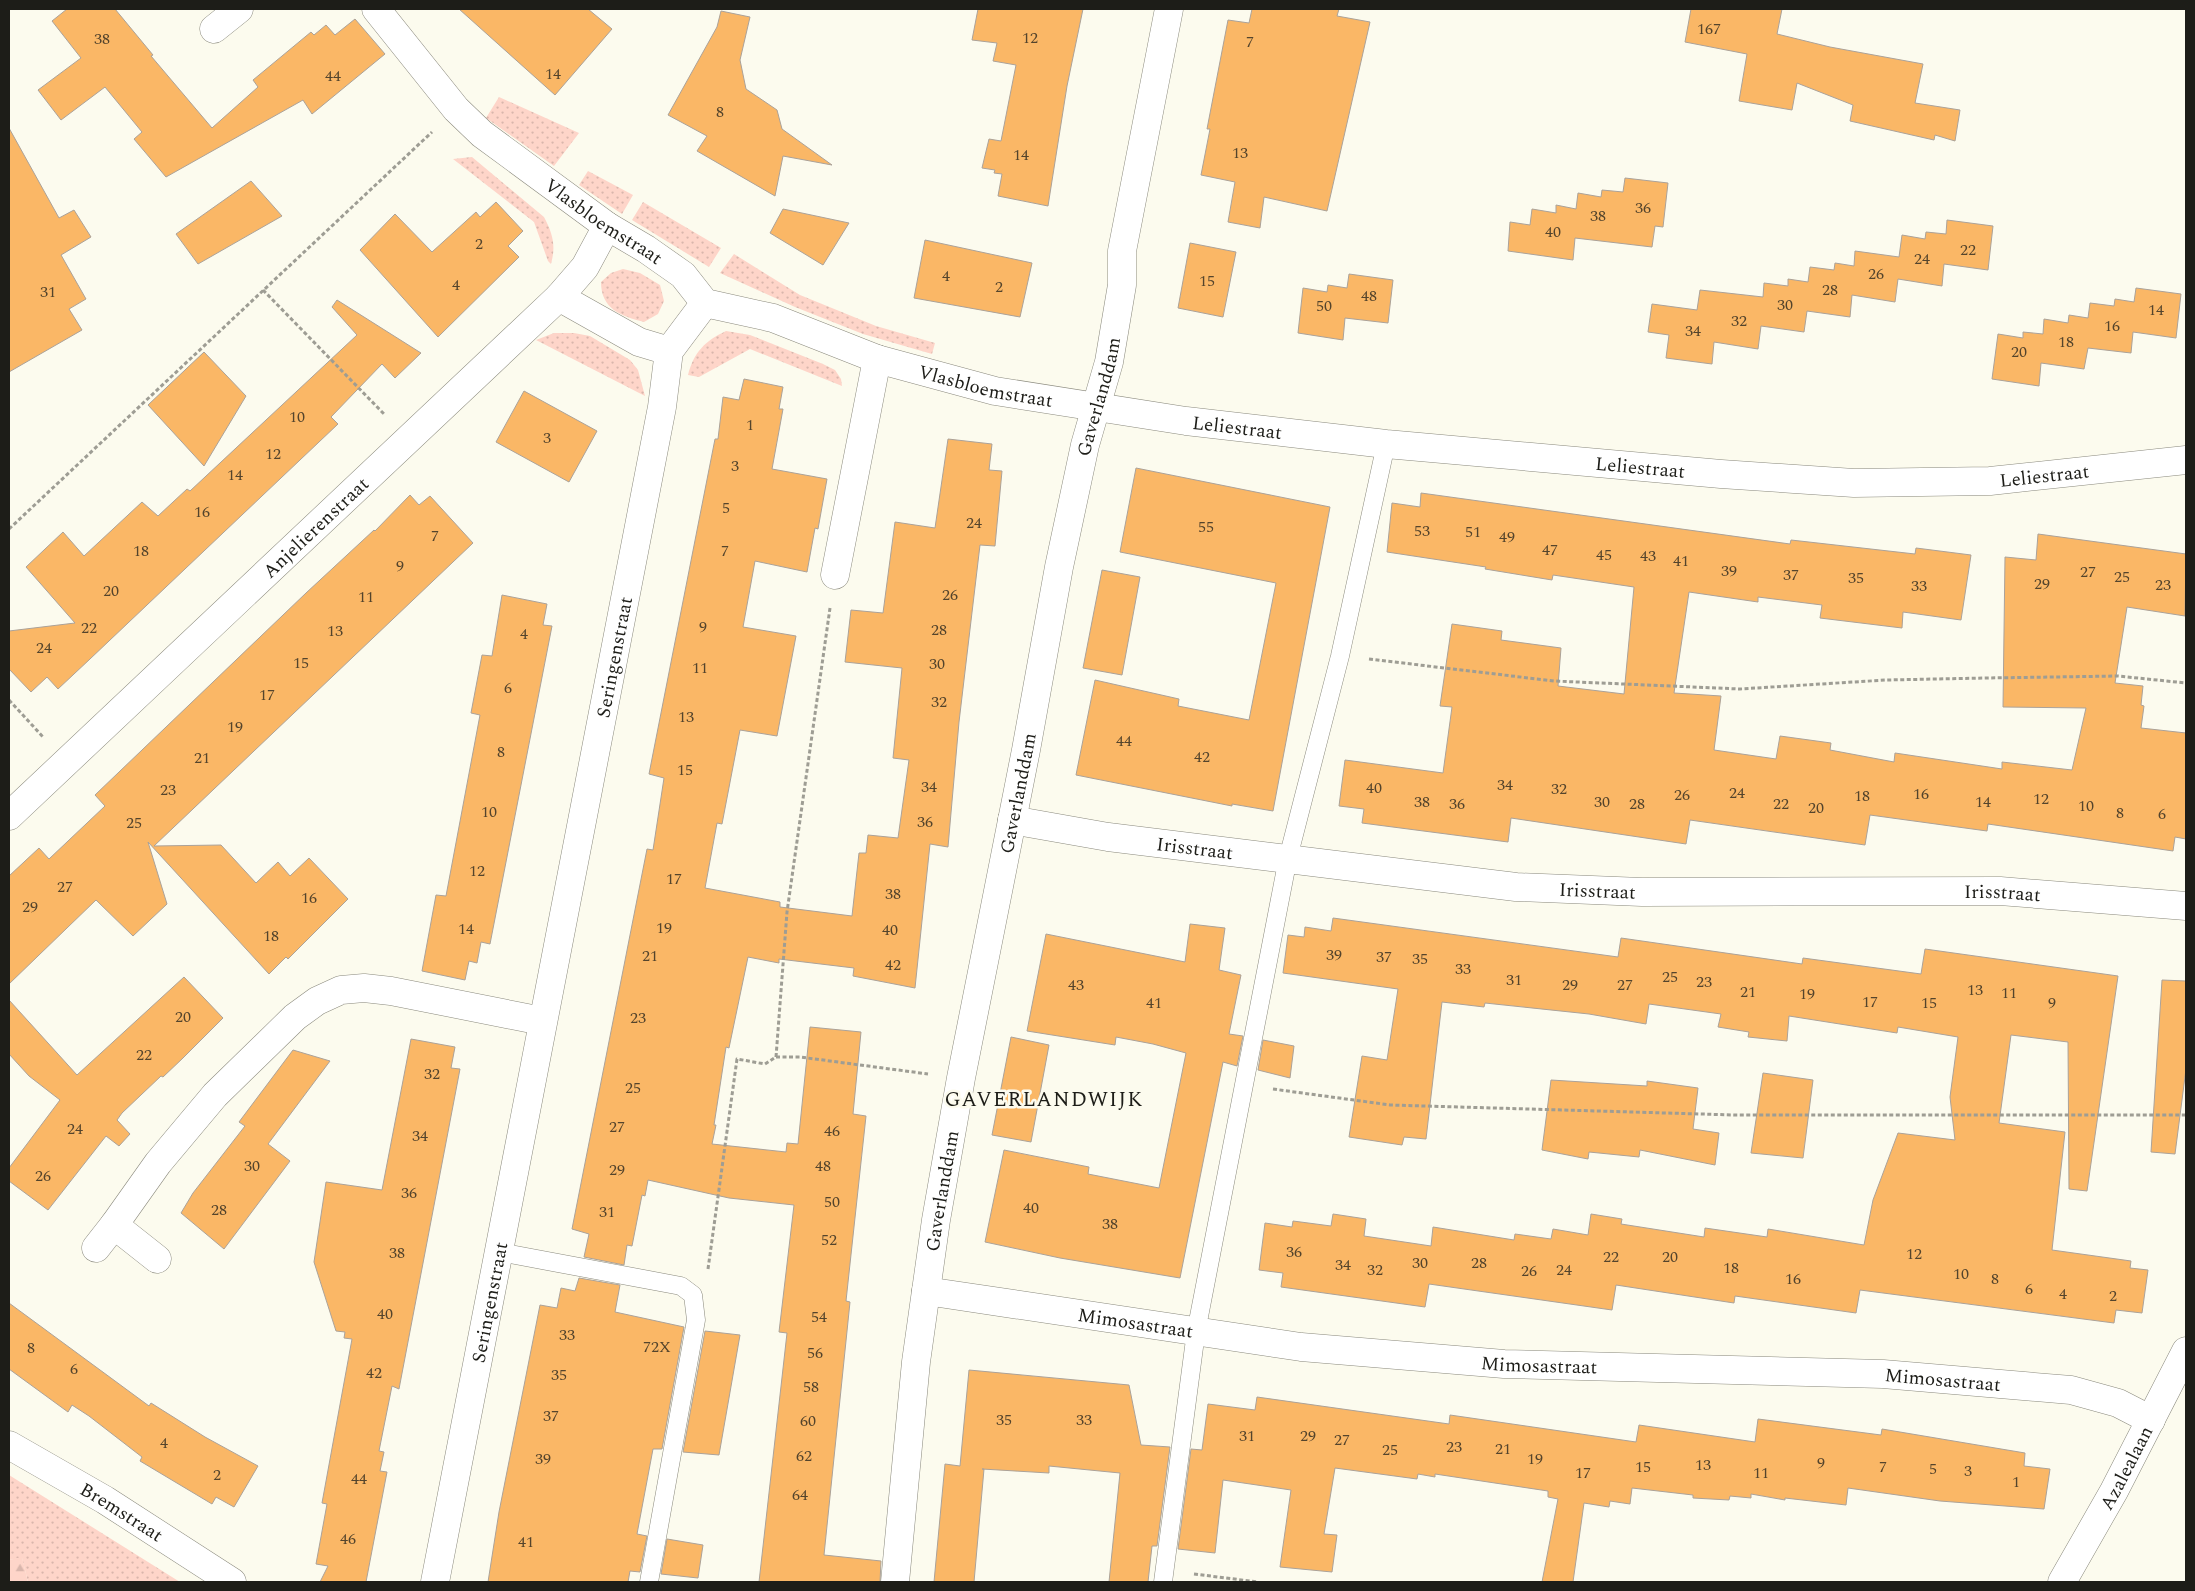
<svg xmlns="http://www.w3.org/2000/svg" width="2195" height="1591" viewBox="0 0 2195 1591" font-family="Spectral,serif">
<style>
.grass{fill:url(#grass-dots)}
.forest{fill:url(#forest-firs)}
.building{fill:#fab766;stroke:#aba299}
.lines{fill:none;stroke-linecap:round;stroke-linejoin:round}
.service-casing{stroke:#8a897d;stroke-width:19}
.minor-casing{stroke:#8a897d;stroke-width:29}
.path{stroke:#9e9d94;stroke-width:3;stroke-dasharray:4 2.5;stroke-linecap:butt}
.service{stroke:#fff;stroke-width:18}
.minor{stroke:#fff;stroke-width:28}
.labels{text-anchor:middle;stroke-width:5;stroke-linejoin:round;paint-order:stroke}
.number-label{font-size:16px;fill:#54442c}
.street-label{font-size:19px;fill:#1d1d18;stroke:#fcfbee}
.quarter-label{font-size:21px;letter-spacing:1px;fill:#1d1d18;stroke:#fcfbee}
</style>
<defs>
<pattern id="grass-dots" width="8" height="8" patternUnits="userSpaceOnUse" patternTransform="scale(1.25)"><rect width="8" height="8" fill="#fed5c9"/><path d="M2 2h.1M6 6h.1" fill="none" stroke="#d9b6ac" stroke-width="1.8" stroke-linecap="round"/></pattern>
<pattern id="forest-firs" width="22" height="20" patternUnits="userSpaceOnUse" patternTransform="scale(1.25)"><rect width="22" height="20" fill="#fed5c9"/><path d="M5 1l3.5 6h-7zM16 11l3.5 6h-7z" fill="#d9b6ac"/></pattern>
</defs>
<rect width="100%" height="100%" fill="#fcfbee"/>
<path class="grass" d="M499 97 579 133 554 166 486 118Z
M472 157 544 217C553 234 556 246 551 264L548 261 534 222 453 159Z
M588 171 633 195 622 214 579 185Z
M643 202 721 248 709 267 632 220Z
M734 254 800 295 876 326 935 343 932 354 863 334 795 307 720 273Z
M623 269 640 273 660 285 664 301 658 314 644 322C621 316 601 309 601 282L611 273Z
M726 331 750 335 823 364 835 370 841 379 842 386 750 349 699 377 688 375C694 352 705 341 726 331Z
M554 333H574L590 336 630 360 638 370 645 396 536 340Z
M9 1475 180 1582H28L22 1558 9 1560Z"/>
<path class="forest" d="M22 1557 28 1582H9V1560Z"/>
<path class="building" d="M67 9H115L153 55 151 56 212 128 258 87 253 80 311 32 314 35 326 25 335 35 355 19 385 54 312 114 303 100 166 177 134 139 142 132 105 87 61 120 38 90 81 58 52 21Z
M459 9H588L612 29 555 95Z
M978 9H1083L1067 86 1048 206 998 196 1002 174 994 173 995 170 982 168 989 139 1001 141 1016 65 993 61 997 43 972 40Z
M1252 9H1339L1337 16 1370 22 1327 211 1264 197 1260 228 1228 222 1235 182 1201 175 1210 129H1207L1228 20 1249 23Z
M1691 9H1782L1777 34 1830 47 1923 64 1915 103 1960 110 1955 141 1935 135 1934 140 1850 121 1853 105 1797 83 1792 110 1739 101 1747 54 1685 42Z
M721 11 750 17 740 60 746 89 777 110 782 129 832 165 783 156 775 196 697 151 707 136 668 115 717 27Z
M9 128 59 218 74 210 91 237 61 255 86 299 69 309 82 330 9 372Z
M1625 178 1668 183 1663 227 1655 226 1652 247 1575 238 1573 260 1508 251 1510 222 1530 225 1532 209 1556 213V205L1576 209 1578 193 1601 197 1602 190 1623 192Z
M251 181 282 216 198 264 176 234Z
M496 202 523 231 508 246 519 257 438 337 360 250 395 214 432 252 476 212 480 217Z
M783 209 849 223 823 265 770 233Z
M1947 220 1993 226 1988 270 1944 264 1942 286 1898 279 1895 302 1852 295 1850 317 1807 311 1804 332 1761 326 1758 349 1714 342 1712 364 1666 358 1669 335 1648 332 1652 304 1697 310 1700 290 1763 297 1764 283 1788 286V279L1808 282 1810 267 1834 270 1835 263 1854 266 1855 251 1899 257 1902 235 1925 239 1926 232 1946 234Z
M925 240 1032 263 1020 317 914 298Z
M1190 243 1236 252 1223 317 1178 308Z
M1349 274 1393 280 1388 323 1345 318 1343 340 1298 333 1303 288 1327 292 1328 285 1347 288Z
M2136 288 2181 294 2176 338 2133 332 2131 353 2088 348 2084 369 2041 363 2039 386 1992 379 1998 334 2023 338V332L2043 334 2044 319 2068 323 2069 315 2088 318 2090 303 2114 306 2115 299 2134 302Z
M337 300 421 353 395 378 382 364 331 417 338 424 90 659 58 689 47 677 31 692 9 669V631L75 623 26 567 63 532 84 556 142 502 158 516 187 489 190 491 357 335 332 307Z
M204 352 246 396 204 466 148 405Z
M744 379 783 387 779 409H783L772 469 827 479 818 529 815 528 807 572 755 561 743 627 796 636 777 736 740 730 722 824 717 823 705 888 780 902V907L852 916 859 853H866L868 835 898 838 909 760 893 758 902 668 845 662 851 610 883 613 895 522 935 528 948 439 992 444 989 470 1002 471 995 546 980 545 959 722 948 847 930 844 915 988 853 976 854 968 779 959V963L748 957 729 1048 726 1047 714 1125H716L712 1144 786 1152 787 1143 798 1144 810 1027 861 1032 853 1114 866 1116 846 1301 850 1302 824 1555 881 1561 880 1582H759L787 1333 779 1332 794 1205 729 1198 648 1180 645 1196 642 1195 632 1246 627 1245 624 1265 584 1257 589 1234 572 1229 647 849 653 850 664 778 649 774 715 439H718L723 397 739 400Z
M524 391 597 431 569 482 496 442Z
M1136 468 1330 507 1273 811 1232 804V806L1076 775 1095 680 1179 699 1178 706 1249 720 1276 583 1120 552Z
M1421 493 1790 544 1791 540 1915 554 1916 548 1971 555 1961 620 1903 612 1902 628 1820 618 1822 605 1758 597V602L1689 592 1674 693 1721 696 1714 750 1776 759 1780 736 1831 743 1830 750 1894 762 1895 753 2002 769V762L2072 770 2086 708 2003 707 2005 557 2036 560 2038 534 2186 554 2185 616 2127 607 2115 683 2143 686 2141 705 2144 706 2141 728 2186 733V839L2175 837 2173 851 1988 824 1987 831 1870 815 1865 845 1690 820 1686 844 1511 818 1508 842 1362 823 1364 809 1339 806 1345 760 1443 773 1452 707 1440 706 1452 624 1502 631 1501 640 1561 648 1558 686 1624 694 1634 587 1553 575 1552 580 1485 569 1486 567 1387 552 1392 503 1420 507Z
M410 495 419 505 430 496 473 543 154 846 221 845 256 883 278 862 290 876 309 858 348 899 288 959 286 957 269 974 148 842 167 904 133 936 96 900 9 984V876L39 848 49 859 105 806 95 795 306 593 374 530 375 531Z
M1102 570 1140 577 1122 675 1083 668Z
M502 595 547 604 543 625 552 626 490 944 481 942 477 963 469 961 465 980 422 971 436 895 446 896 480 715 471 713 482 655 492 656Z
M1333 918 1618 957 1621 938 1802 964 1803 958 1921 974 1925 949 2118 976 2087 1191 2069 1189 2068 1042 2011 1035 1999 1123 2065 1132 2052 1250 2131 1261 2130 1268 2148 1270 2142 1313 2116 1310 2114 1323 1860 1290 1856 1313 1735 1296 1734 1303 1616 1285 1612 1310 1429 1284 1425 1307 1281 1287 1283 1273 1259 1270 1265 1223 1292 1227 1293 1221 1331 1226 1333 1214 1366 1219 1364 1236 1431 1246 1433 1227 1514 1240 1515 1234 1551 1239 1553 1229 1588 1235 1591 1214 1622 1219 1621 1224 1704 1237 1705 1228 1767 1237 1768 1229 1864 1245 1873 1200 1898 1133 1955 1140 1950 1097 1958 1037 1898 1027 1897 1033 1789 1016 1787 1041 1748 1037 1749 1032 1718 1027 1721 1014 1649 1004 1646 1024 1589 1014 1485 1003 1484 1007 1442 1002 1426 1139 1404 1137 1402 1145 1349 1137 1362 1056 1387 1060 1398 989 1283 973 1288 935 1304 937 1305 927 1331 931Z
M1190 924 1225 928 1219 970 1241 975 1229 1034 1243 1036 1237 1066 1223 1062 1180 1278 1060 1258 985 1242 1004 1150 1089 1167 1088 1174 1159 1188 1186 1053 1153 1044 1116 1037 1115 1045 1027 1031 1046 934 1185 962Z
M184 977 223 1018 183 1058 163 1077 161 1076 122 1113 117 1120 130 1134 119 1146 106 1136 48 1210 9 1181V1168L60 1100 29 1076 9 1054V1000L77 1075Z
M2162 980 2186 981V1069L2175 1154 2151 1152Z
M1011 1037 1049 1045 1031 1142 992 1135Z
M411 1039 455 1047 451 1068 460 1069 399 1389 392 1386 379 1451 384 1452 380 1471 387 1472 366 1582H320L328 1566 316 1564 327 1504 322 1503 352 1339 344 1338 345 1332 336 1331 314 1262 326 1182 382 1190Z
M1263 1040 1294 1046 1290 1078 1258 1070Z
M293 1050 330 1061 268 1144 290 1161 224 1249 181 1213 193 1193 245 1126 239 1122Z
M1763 1073 1813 1080 1803 1158 1751 1153Z
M1551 1080 1647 1086V1081L1698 1088 1693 1129 1719 1133 1715 1165 1640 1150 1639 1157 1589 1152 1588 1159 1542 1150Z
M579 1278 620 1285 615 1312 684 1327 662 1449H653L637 1534 647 1536 640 1572 630 1571 628 1582H488L499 1512 540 1305 557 1308 561 1288 575 1291Z
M9 1303 149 1406 151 1403 205 1437 258 1466 234 1507 216 1497 212 1504 140 1461 142 1457 89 1416 72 1405 68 1412 9 1369Z
M705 1331 740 1335 719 1455 683 1452Z
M969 1370 1129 1385 1141 1445 1170 1447 1157 1546H1152L1148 1582H1109L1120 1473 1049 1466V1473L982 1469H984L974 1582H934L945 1464 960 1466Z
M1257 1397 1449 1424 1450 1415 1636 1442 1639 1425 1755 1442 1758 1419 1881 1435 1882 1429 2025 1453 2024 1466 2050 1469 2044 1509 1940 1501 1848 1488 1846 1505 1785 1498V1500L1751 1494V1498L1730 1496 1729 1500 1693 1498V1495L1632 1488 1630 1504 1610 1501 1609 1507 1584 1503 1573 1582H1542L1558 1499 1548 1497V1491L1435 1474V1477L1418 1474 1417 1479 1335 1468 1324 1534 1337 1535 1332 1572 1280 1567 1291 1490 1223 1480 1215 1553 1178 1549 1191 1449 1202 1450 1208 1404 1255 1410Z
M667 1539 703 1545 698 1578 661 1574Z"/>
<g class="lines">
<defs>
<path id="service" d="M499 1252 681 1286 693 1295 696 1320 649 1582
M1163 1582 1196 1332 1288 858 1340 656 1386 444"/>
<g id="minor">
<path id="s1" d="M376 9 456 109 482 134 607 226 646 249 683 275 705 303 773 318 877 359 995 391 1186 421 1386 444 1721 474 1854 483 1990 481 2186 460"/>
<path d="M214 29 239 9"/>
<path d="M559 297 639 342 669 351"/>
<path d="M835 575 877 359"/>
<path id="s2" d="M9 816 559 297 585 267 607 226"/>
<path id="s3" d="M1012 820 1108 837 1516 887 1642 892 2000 891 2186 906"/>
<path d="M96 1248 114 1225"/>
<path d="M157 1259 114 1225 158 1163 215 1095 295 1017 317 1001 341 990 364 988 391 991 542 1021"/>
<path id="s4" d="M926 1291 1301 1347 1504 1364 1883 1374 2071 1390 2118 1403 2151 1420"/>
<path id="s5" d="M9 1445 105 1500 232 1582"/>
<path id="s6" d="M435 1582 662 407 669 351 705 303"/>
<path id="s7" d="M895 1582 916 1362 936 1220 961 1078 1026 750 1059 567 1085 445 1109 362 1122 285V251L1169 9"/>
<path id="s8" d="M2062 1582 2114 1491 2186 1351"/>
</g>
</defs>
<use href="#service" class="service-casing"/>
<use href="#minor" class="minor-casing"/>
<path class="path" d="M263 290 385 415
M9 529 432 132
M1369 659 1554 681 1740 689 1886 680 1987 678 2118 676 2186 683
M9 700 44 738
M776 1057 787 912 830 608
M1273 1089 1390 1105 1735 1115H2186
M708 1269 737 1059 765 1064 776 1057H800L928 1074
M1194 1574 1258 1582"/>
<use href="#service" class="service"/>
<use href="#minor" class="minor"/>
</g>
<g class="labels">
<g class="number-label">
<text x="1709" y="34">167</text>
<text x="1030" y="43">12</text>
<text x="102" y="44">38</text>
<text x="1250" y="47">7</text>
<text x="553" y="79">14</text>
<text x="333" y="81">44</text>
<text x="720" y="117">8</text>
<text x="1240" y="158">13</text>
<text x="1021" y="160">14</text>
<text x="1643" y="213">36</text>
<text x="1598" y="221">38</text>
<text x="1553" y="237">40</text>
<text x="479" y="249">2</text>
<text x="1968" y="255">22</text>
<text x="1922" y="264">24</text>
<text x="1876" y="279">26</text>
<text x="946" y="281">4</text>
<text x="1207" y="286">15</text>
<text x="456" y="290">4</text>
<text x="999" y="292">2</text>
<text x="1830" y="295">28</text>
<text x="48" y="297">31</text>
<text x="1369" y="301">48</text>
<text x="1785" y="310">30</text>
<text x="1324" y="311">50</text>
<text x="2156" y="315">14</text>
<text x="1739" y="326">32</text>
<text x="2112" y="331">16</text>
<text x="1693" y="336">34</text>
<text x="2066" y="347">18</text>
<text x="2019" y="357">20</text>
<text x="297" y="422">10</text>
<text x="750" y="430">1</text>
<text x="547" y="443">3</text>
<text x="273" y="459">12</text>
<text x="735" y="471">3</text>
<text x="235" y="480">14</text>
<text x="726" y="513">5</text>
<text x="202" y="517">16</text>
<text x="974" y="528">24</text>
<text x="1206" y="532">55</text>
<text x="1422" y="536">53</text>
<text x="1473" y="537">51</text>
<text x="435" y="541">7</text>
<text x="1507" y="542">49</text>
<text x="1550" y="555">47</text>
<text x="141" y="556">18</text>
<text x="725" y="556">7</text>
<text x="1604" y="560">45</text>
<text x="1648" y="561">43</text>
<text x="1681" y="566">41</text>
<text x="400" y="571">9</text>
<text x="1729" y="576">39</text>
<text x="2088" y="577">27</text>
<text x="1791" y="580">37</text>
<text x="2122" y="582">25</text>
<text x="1856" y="583">35</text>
<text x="2042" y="589">29</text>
<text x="2163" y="590">23</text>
<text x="1919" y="591">33</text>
<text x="111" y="596">20</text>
<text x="950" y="600">26</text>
<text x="366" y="602">11</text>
<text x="703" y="632">9</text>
<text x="89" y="633">22</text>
<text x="939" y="635">28</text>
<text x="335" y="636">13</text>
<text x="524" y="639">4</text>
<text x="44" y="653">24</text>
<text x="301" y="668">15</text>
<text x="937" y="669">30</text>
<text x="700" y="673">11</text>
<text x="508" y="693">6</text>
<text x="267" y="700">17</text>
<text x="939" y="707">32</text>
<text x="686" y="722">13</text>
<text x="235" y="732">19</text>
<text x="1124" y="746">44</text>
<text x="501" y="757">8</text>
<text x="1202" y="762">42</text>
<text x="202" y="763">21</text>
<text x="685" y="775">15</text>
<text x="1505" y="790">34</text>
<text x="929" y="792">34</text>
<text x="1374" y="793">40</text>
<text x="1559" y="794">32</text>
<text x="168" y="795">23</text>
<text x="1737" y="798">24</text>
<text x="1921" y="799">16</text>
<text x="1682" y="800">26</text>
<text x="1862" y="801">18</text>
<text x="2041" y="804">12</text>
<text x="1422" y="807">38</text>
<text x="1602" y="807">30</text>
<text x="1983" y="807">14</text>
<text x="1457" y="809">36</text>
<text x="1637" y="809">28</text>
<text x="1781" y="809">22</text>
<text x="2086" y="811">10</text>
<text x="1816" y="813">20</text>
<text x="489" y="817">10</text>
<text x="2120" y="818">8</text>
<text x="2162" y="819">6</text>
<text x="925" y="827">36</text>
<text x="134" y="828">25</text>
<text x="477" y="876">12</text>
<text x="674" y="884">17</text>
<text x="65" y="892">27</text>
<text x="893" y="899">38</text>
<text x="309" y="903">16</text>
<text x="30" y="912">29</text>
<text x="664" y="933">19</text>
<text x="466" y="934">14</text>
<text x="890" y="935">40</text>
<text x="271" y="941">18</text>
<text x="1334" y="960">39</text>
<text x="650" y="961">21</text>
<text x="1384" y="962">37</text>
<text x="1420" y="964">35</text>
<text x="893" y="970">42</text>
<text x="1463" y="974">33</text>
<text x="1670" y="982">25</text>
<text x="1514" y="985">31</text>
<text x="1704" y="987">23</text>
<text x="1076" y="990">43</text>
<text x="1570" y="990">29</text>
<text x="1625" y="990">27</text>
<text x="1975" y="995">13</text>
<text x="1748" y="997">21</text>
<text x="2009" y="998">11</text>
<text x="1807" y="999">19</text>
<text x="1870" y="1007">17</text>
<text x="1154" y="1008">41</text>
<text x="1929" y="1008">15</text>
<text x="2052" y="1008">9</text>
<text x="183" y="1022">20</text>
<text x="638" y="1023">23</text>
<text x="144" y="1060">22</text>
<text x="432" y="1079">32</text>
<text x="633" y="1093">25</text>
<text x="617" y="1132">27</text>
<text x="75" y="1134">24</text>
<text x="832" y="1136">46</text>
<text x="420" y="1141">34</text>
<text x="252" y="1171">30</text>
<text x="823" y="1171">48</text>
<text x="617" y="1175">29</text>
<text x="43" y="1181">26</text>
<text x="409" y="1198">36</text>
<text x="832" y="1207">50</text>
<text x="1031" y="1213">40</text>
<text x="219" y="1215">28</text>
<text x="607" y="1217">31</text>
<text x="1110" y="1229">38</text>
<text x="829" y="1245">52</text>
<text x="1294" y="1257">36</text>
<text x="397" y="1258">38</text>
<text x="1914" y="1259">12</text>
<text x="1611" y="1262">22</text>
<text x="1670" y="1262">20</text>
<text x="1420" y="1268">30</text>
<text x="1479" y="1268">28</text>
<text x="1343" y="1270">34</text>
<text x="1731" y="1273">18</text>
<text x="1375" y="1275">32</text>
<text x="1564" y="1275">24</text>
<text x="1529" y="1276">26</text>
<text x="1961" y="1279">10</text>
<text x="1793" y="1284">16</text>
<text x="1995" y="1284">8</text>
<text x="2029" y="1294">6</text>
<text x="2063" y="1299">4</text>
<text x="2113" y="1301">2</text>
<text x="385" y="1319">40</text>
<text x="819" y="1322">54</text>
<text x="567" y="1340">33</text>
<text x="657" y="1352">72X</text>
<text x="31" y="1353">8</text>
<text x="815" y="1358">56</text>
<text x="74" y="1374">6</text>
<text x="374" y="1378">42</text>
<text x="559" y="1380">35</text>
<text x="811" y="1392">58</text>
<text x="551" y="1421">37</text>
<text x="1004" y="1425">35</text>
<text x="1084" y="1425">33</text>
<text x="808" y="1426">60</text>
<text x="1247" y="1441">31</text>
<text x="1308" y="1441">29</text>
<text x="1342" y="1445">27</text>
<text x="164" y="1448">4</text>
<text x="1454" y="1452">23</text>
<text x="1503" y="1454">21</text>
<text x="1390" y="1455">25</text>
<text x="804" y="1461">62</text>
<text x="543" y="1464">39</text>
<text x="1535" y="1464">19</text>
<text x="1821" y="1468">9</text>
<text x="1703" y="1470">13</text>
<text x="1643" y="1472">15</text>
<text x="1883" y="1472">7</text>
<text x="1933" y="1474">5</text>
<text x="1968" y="1476">3</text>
<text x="1583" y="1478">17</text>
<text x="1761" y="1478">11</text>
<text x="217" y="1480">2</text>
<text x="359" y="1484">44</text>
<text x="2016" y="1487">1</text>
<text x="800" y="1500">64</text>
<text x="348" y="1544">46</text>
<text x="526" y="1547">41</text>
</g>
<g class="street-label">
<text dy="7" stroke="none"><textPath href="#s1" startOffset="314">Vlasbloemstraat</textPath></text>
<text dy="7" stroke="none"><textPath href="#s1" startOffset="739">Vlasbloemstraat</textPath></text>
<text dy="7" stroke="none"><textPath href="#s7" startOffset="1204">Gaverlanddam</textPath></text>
<text dy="7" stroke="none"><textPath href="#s1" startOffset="994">Leliestraat</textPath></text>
<text dy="7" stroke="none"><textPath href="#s1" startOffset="1399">Leliestraat</textPath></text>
<text dy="7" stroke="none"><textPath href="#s1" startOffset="1804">Leliestraat</textPath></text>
<text dy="7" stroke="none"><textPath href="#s2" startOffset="421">Anjelierenstraat</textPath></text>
<text dy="7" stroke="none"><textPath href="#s6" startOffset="942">Seringenstraat</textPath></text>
<text dy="7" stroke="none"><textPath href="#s7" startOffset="799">Gaverlanddam</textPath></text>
<text dy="7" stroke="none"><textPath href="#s3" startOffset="185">Irisstraat</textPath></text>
<text dy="7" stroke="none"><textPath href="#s3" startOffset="590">Irisstraat</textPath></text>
<text dy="7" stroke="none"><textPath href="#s3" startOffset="995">Irisstraat</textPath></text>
<text dy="7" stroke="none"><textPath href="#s7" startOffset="394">Gaverlanddam</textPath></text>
<text dy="7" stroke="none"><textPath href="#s6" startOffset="285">Seringenstraat</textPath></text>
<text dy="7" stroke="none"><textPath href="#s4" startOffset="212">Mimosastraat</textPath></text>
<text dy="7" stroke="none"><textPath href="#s4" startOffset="618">Mimosastraat</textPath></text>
<text dy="7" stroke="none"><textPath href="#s4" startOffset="1022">Mimosastraat</textPath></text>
<text dy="7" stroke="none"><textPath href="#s8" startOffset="131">Azalealaan</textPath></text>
<text dy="7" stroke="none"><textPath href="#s5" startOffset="131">Bremstraat</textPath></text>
</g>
<g class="quarter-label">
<text x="1044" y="1106">GAVERLANDWIJK</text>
</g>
</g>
<rect width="2195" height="1591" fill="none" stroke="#1d1d18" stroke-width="20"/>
</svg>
